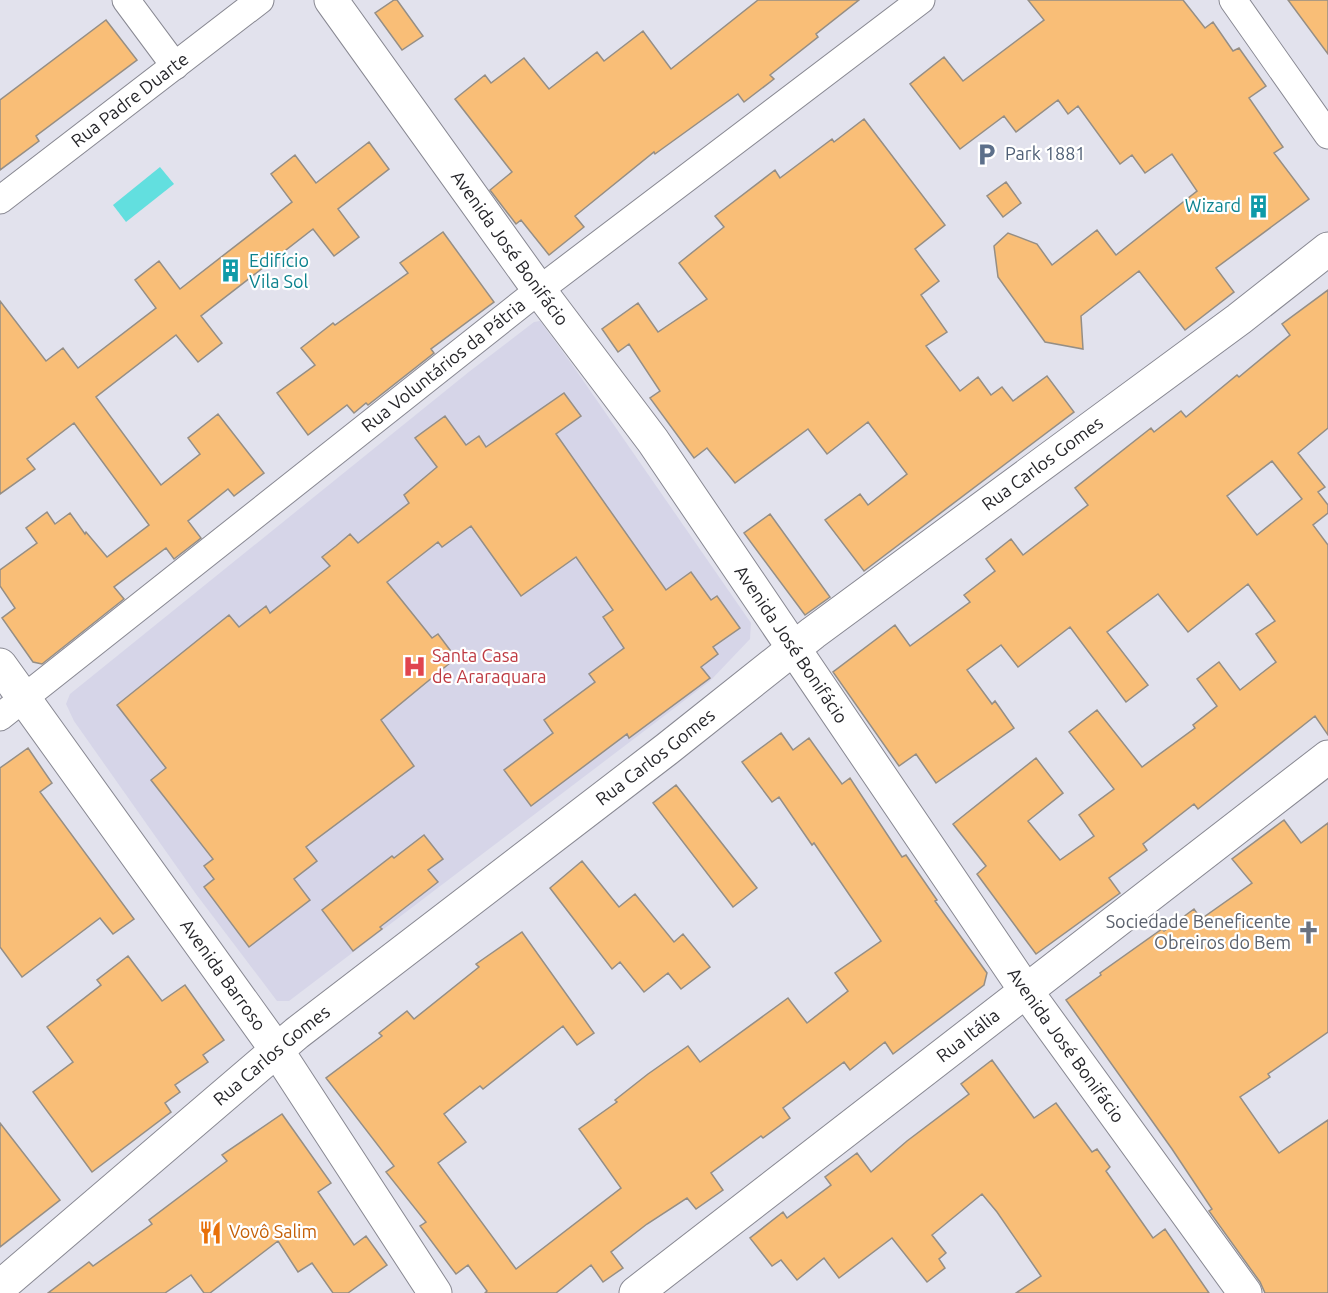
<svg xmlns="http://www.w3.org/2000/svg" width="1328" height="1293" viewBox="0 0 1328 1293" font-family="Ubuntu,sans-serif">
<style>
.built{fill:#d6d5e8}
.water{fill:#62dfdf}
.building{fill:#f9be77;stroke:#958e85;stroke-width:1.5;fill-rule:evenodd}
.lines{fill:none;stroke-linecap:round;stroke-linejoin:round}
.minor-casing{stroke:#888892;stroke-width:29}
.tertiary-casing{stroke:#888892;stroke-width:35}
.minor{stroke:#fff;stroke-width:27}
.tertiary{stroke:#fff;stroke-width:33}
.labels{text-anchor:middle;stroke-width:4.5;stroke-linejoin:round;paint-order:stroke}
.street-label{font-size:18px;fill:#26262a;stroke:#fff}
.service-label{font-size:18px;fill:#4e5e75;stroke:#fff;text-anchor:start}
.culture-label{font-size:18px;fill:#0d838f;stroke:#fff;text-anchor:end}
.health-label{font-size:18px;fill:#be3a42;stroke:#fff;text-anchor:start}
.worship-label{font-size:18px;fill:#5b616d;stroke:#fff;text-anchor:end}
.food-label{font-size:18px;fill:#c56008;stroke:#fff;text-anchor:start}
</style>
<rect width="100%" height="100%" fill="#e2e2ed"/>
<path class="built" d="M540 321 571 363 751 623 750 639 710 681 289 1001H277L196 894 74 721 66 704 70 694 470 371 534 322Z"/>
<path class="water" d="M160 167 174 184 126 222 113 205Z"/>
<path class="building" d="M394 0H397L423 36 402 50 375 13Z
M758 0H859L816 34 818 37 770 75 774 79 744 102 738 94 655 154 654 152 575 216 584 227 549 255 521 220 516 224 490 190 512 172 455 99 485 75 491 83 524 58 549 89 597 52 604 61 643 31 671 69Z
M1028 0H1183L1205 28 1213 22 1233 51 1239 48 1266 86 1249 98 1283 147 1274 153 1309 199 1216 268 1234 292 1185 330 1139 271 1081 316 1083 349 1045 342 998 277 994 246 1008 233 1037 244 1052 265 1097 230 1116 255 1197 191 1172 154 1145 173 1132 155 1120 164 1078 106 1068 114 1058 100 1016 132 1004 116 960 149 910 84 944 57 963 81 1044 20Z
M1288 0H1328V54Z
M106 20 137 60 36 136 39 141 0 170V100Z
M864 119 945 225 915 249 939 281 921 295 947 332 926 346 960 391 978 377 991 395 1002 387 1013 401 1047 376 1074 412 864 571 825 520 860 494 868 505 907 474 868 422 827 454 808 429 735 483 707 448 694 458 650 398 660 391 629 344 618 352 602 329 638 303 658 332 707 299 679 263 724 227 715 216 775 170 780 178 832 139 834 142Z
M369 142 389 169 338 209 359 237 334 256 313 229 201 316 222 343 198 362 176 335 96 397 161 485 200 454 188 438 218 414 264 473 234 496 228 489 188 521 201 538 174 559 166 548 114 587 124 599 42 664 33 662 2 618 15 608 0 586V570L37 543 26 528 47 512 55 524 70 513 85 534 86 532 107 557 149 525 74 423 27 459 35 469 0 494V301L46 361 63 348 78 368 156 308 135 280 159 261 180 289 292 202 271 174 295 155 316 183Z
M1006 182 1021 203 1003 217 987 196Z
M443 232 494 302 431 349 434 353 368 405 366 403 354 413 347 405 308 435 277 393 315 365 301 348 333 323 335 325 408 273 400 263Z
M1328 290V428L1298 453 1325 487 1318 492 1328 505V513L1313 525 1328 545V735L1315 716 1198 809 1194 804 1143 844 1147 850 1109 878 1120 893 1036 954 977 874 986 866 953 824 1036 758 1063 793 1028 821 1060 860 1094 836 1079 815 1114 789 1069 732 1097 710 1142 767 1195 728 1193 725 1217 706 1197 679 1219 662 1240 690 1276 662 1256 634 1275 621 1248 584 1188 632 1158 594 1107 632 1148 685 1126 702 1070 627 1018 667 1001 645 967 670 992 704 995 701 1014 728 936 783 916 754 899 766 833 672 895 625 910 646 970 602 964 595 995 571 986 559 1011 539 1023 555 1088 505 1075 488 1151 428 1154 432 1181 411 1186 417 1237 375 1239 377 1290 335 1282 324ZM1272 461 1302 499 1257 535 1227 496Z
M564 393 581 416 556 434 666 590 691 572 711 600 717 596 740 628 713 647 718 654 701 667 710 678 629 738 627 734 531 806 504 770 553 733 544 720 595 682 589 674 624 648 603 617 613 610 576 557 521 596 471 526 442 547 438 542 387 582 432 638 438 634 456 658 381 720 414 766 306 847 317 861 294 879 310 900 249 947 204 887 214 879 204 866 213 859 151 780 166 768 117 705 229 615 239 627 266 606 270 613 330 566 322 557 336 546 350 534 358 543 409 503 404 495 437 467 415 438 445 416 466 445 479 436 486 447Z
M770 514 830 597 805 615 744 533Z
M781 733 793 750 809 738 842 784 850 778 902 857 906 855 937 900 935 901 987 973 984 985 893 1054 885 1042 850 1070 844 1062 783 1108 790 1118 763 1138 761 1136 711 1173 723 1190 696 1209 687 1198 647 1224 611 1252 623 1268 603 1282 591 1265 556 1293H485L487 1291 468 1265 456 1274 420 1226 426 1222 386 1172 394 1166 326 1078 382 1036 379 1033 407 1011 414 1019 479 967 476 964 522 932 594 1033 577 1045 563 1026 483 1089 480 1086 444 1114 466 1142 438 1163 516 1269 621 1188 579 1129 617 1102 615 1100 648 1074 688 1046 700 1062 788 998 807 1023 848 991 835 973 881 941 814 843 812 845 779 797 772 802 742 762Z
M28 748 52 783 40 792 134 919 113 934 100 918 22 977 0 947V768Z
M676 785 757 888 733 907 653 803Z
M1284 820 1301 843 1328 823V1032L1268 1074 1270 1077 1240 1097 1279 1153 1328 1120V1293H1265L1260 1282 1209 1211 1212 1209 1172 1149 1066 1000 1101 975 1100 973 1162 929 1164 931 1194 909 1201 919 1252 883 1232 859Z
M424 835 443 859 428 870 438 882 380 927 382 929 353 951 322 910 392 856 394 858Z
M582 861 619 907 635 894 674 942 683 934 710 967 681 989 668 973 644 992 620 962 612 969 550 888Z
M128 956 162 1001 185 985 224 1040 203 1055 208 1062 175 1085 180 1092 165 1103 171 1112 92 1172 33 1092 73 1062 47 1027 101 985 97 980Z
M992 1060 1034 1118 1056 1103 1092 1152 1097 1149 1110 1167 1106 1171 1153 1238 1165 1229 1209 1293H1016L1041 1276 997 1212 982 1194 932 1235 946 1253 939 1259 945 1268 927 1282 892 1238 839 1278 824 1258 797 1280 781 1260 772 1266 750 1238 783 1212 787 1218 831 1185 825 1177 857 1153 871 1172 907 1141 969 1094 961 1084Z
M282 1114 331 1183 318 1192 354 1245 366 1236 387 1265 348 1293H333L312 1263 298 1272 278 1241 210 1293H204L191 1275 165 1293H48L89 1262 93 1266 152 1224 149 1220 227 1161 222 1155Z
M0 1123 60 1200 0 1247Z"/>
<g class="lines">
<defs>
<g id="minor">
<path d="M126 0 175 66"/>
<path d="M1233 0 1328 135"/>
<path id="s1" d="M0 200 260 0"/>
<path id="s2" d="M0 717 539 290 921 0"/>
</g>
<g id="tertiary">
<path id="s3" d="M331 0 539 290 653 441 1026 991 1245 1293"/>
<path id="s4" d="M0 665 276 1049 435 1293"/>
<path id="s5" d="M0 1287 297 1033 667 749 813 633 1239 319 1328 249"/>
<path id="s6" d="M636 1293 1328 757"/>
</g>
</defs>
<use href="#minor" class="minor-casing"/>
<use href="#tertiary" class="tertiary-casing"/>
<use href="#minor" class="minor"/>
<use href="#tertiary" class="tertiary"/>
</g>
<defs>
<symbol id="parking-bare" viewBox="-9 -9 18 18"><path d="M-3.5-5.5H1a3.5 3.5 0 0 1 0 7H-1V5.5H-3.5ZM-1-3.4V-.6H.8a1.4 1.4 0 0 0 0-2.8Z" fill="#5c6f8a" stroke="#fff" stroke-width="2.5" paint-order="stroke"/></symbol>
<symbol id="building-bare" viewBox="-9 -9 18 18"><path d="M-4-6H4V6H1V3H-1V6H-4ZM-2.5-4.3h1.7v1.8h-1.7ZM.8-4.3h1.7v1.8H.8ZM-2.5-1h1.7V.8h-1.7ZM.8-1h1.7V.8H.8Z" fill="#0f9aa8" stroke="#fff" stroke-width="2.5" paint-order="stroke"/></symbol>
<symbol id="hospital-bare" viewBox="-9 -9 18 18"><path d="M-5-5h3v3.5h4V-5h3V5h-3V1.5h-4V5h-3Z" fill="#e0444e" stroke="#fff" stroke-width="2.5" paint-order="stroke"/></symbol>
<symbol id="church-bare" viewBox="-9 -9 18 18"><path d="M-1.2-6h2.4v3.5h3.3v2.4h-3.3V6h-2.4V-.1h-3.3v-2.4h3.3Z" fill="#6b7280" stroke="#fff" stroke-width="2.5" paint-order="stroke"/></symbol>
<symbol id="restaurant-bare" viewBox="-9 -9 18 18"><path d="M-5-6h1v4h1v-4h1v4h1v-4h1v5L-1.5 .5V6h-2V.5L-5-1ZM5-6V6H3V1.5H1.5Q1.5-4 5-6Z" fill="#e8710a" stroke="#fff" stroke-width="2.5" paint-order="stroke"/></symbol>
</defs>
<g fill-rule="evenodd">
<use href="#parking-bare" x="970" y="138" width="33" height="33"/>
<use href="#building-bare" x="1242" y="190" width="33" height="33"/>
<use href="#building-bare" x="214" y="254" width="33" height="33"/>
<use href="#hospital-bare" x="398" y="650" width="33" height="33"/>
<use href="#church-bare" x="1292" y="916" width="33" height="33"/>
<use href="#restaurant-bare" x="194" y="1216" width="33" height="33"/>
</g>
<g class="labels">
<g class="street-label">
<text dy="6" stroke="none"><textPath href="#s1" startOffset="164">Rua Padre Duarte</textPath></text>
<text dy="6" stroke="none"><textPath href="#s3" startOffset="306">Avenida José Bonifácio</textPath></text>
<text dy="6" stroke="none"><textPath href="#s2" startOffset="566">Rua Voluntários da Pátria</textPath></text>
<text dy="6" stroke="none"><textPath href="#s5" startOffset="1329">Rua Carlos Gomes</textPath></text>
<text dy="6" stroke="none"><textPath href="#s3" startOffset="792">Avenida José Bonifácio</textPath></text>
<text dy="6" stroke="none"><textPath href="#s5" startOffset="843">Rua Carlos Gomes</textPath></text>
<text dy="6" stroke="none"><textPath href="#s4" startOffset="382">Avenida Barroso</textPath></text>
<text dy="6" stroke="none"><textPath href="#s6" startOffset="420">Rua Itália</textPath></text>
<text dy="6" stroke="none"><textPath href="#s3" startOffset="1278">Avenida José Bonifácio</textPath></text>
<text dy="6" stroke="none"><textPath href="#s5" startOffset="357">Rua Carlos Gomes</textPath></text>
</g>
<g class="service-label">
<text x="1005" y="160">Park 1881</text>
</g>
<g class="culture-label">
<text x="1241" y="212">Wizard</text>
<text x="249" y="267" text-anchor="start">Edifício<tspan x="249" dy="21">Vila Sol</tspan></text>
</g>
<g class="health-label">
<text x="432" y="662">Santa Casa<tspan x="432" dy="21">de Araraquara</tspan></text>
</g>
<g class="worship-label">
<text x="1291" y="928">Sociedade Beneficente<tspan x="1291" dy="21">Obreiros do Bem</tspan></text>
</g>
<g class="food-label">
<text x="229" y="1238">Vovô Salim</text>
</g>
</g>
</svg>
